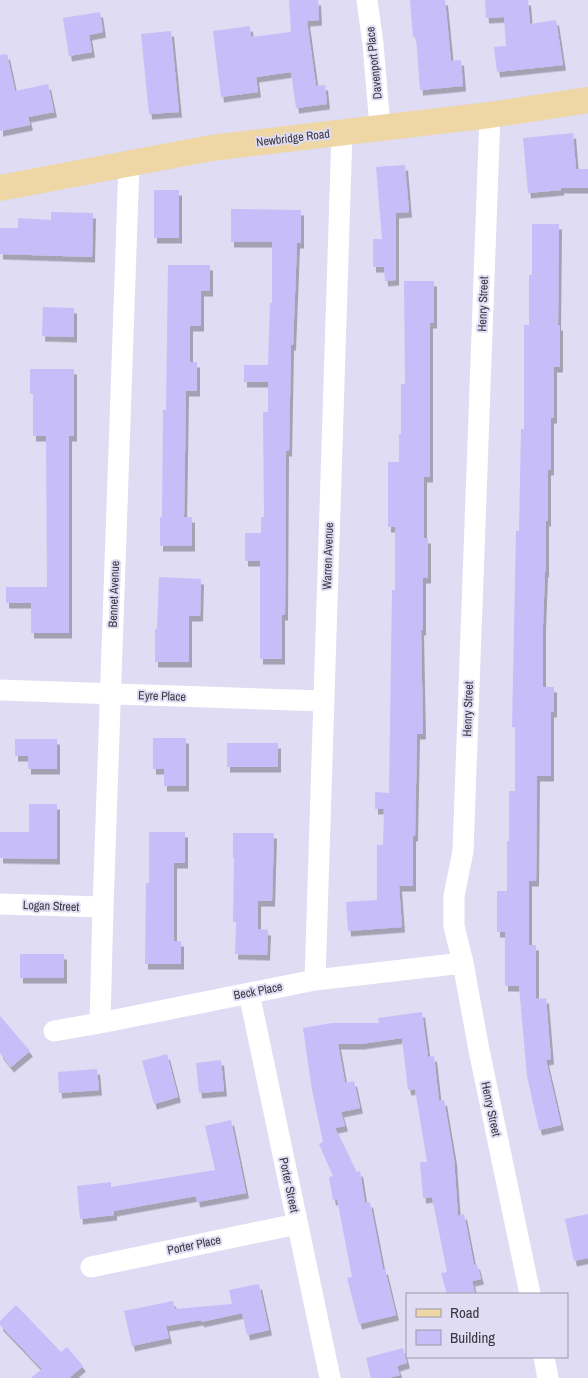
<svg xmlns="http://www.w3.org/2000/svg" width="588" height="1378" viewBox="0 0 588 1378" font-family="'Archivo Narrow',sans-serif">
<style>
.building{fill:#c7bdf9;filter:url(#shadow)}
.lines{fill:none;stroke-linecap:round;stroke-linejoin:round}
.minor{stroke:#fff;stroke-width:21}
.major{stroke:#eed6a5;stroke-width:26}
.labels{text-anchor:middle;stroke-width:4;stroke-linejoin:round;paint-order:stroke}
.street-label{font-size:12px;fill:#3a3841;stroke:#dfdcf3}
</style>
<defs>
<filter id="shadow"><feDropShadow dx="3" dy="5.5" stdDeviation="0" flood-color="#0004"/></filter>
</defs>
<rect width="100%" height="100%" fill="#dfdcf3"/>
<path class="building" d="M289 0H318L319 20 307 21 316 86 325 85 327 104 296 108 291 72 256 77 258 92 221 97 213 31 250 26 251 37 291 32Z
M410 0H445L451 61 461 60 463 86 420 90 416 37H413Z
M485 0H528L530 24 556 20 563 65 497 72 494 47 506 46 504 17 486 18Z
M100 12 103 32 89 35 92 52 69 56 63 18Z
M171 31 179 112 149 114 141 34Z
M7 54 15 91 48 84 54 112 28 117 30 125 0 131V55Z
M573 133 576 169H588V188H561V190L528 193 523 138Z
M405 165 409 212 396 213V280L385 281 384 267H373V239H382L376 167Z
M154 190H179V238H154Z
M231 209 301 210V243H297L293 345H291L289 451H286L285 615H282V659H260V561H245V533H261V517H264L263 412H268V382H244V365H268L270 303H272V242H231Z
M51 212 93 213 92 257 0 254V228H18V218L51 220Z
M532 224H559L558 325H560V367H554V418H551V470H548V521H546V572H545L543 625V687H554V712H551V776H537L536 881H529V945H536V999L546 998 551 1059 546 1060 561 1125 539 1130 527 1076 519 986H505V932H497V891H507V841H509V791H515V727H512L516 531H519L521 429H524V325H529V275H532Z
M168 265H210V291H201V326H190V362H197V391H186L184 517H192V546H160V517H162L163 410H166Z
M404 281H434V323H430V477H424V538H428V578H423V630H421L423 734H417L415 836H413V886H399L402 927 348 931 346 902 377 900V845H383L384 809H375V792L389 793 392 590H395V527H388V462H399V434H401V384H405Z
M43 307 74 308V337L42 336Z
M30 369H74V436H69V633H31V603H6V587H47L46 436H33V394H30Z
M159 577 201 579 200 616H189V662H155V629H157Z
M153 738H186V786H164V769H153Z
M15 739H57V769H28V756H15Z
M227 743H278V767H227Z
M29 804H57V859L0 858V832H29Z
M149 832H185V863H174V941H181V964H145L146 883H149Z
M233 833H274L272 901H258V929L268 930 267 955 235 954 236 922H233L234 858H233Z
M20 954H64V978H20Z
M422 1012 428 1057 434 1056 439 1101 444 1100 454 1159 458 1216 464 1214 474 1265 477 1264 481 1279 472 1281 475 1294H447L441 1273 447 1272 432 1197 423 1198 420 1162H427L415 1089 408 1090 402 1038 361 1044H338L345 1083 354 1081 360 1108 341 1112 345 1126 335 1128 356 1172 360 1171 365 1203 370 1202 383 1269H385L396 1315 359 1324 347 1278 352 1277 337 1199 333 1200 329 1177 333 1176 319 1144 323 1142 312 1090 303 1028 332 1023H379L378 1018Z
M0 1016 30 1051 11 1067 0 1053Z
M167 1054 178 1097 154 1104 142 1061Z
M221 1060 224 1091 199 1093 196 1063Z
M97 1069 99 1090 59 1093 58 1072Z
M231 1120 246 1193 197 1202 196 1196 114 1211V1215L80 1219 77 1186 111 1182V1187L215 1170 205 1126Z
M588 1214V1258L574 1261 565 1219Z
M259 1284 269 1330 247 1335 242 1313 201 1322V1320L166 1326 169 1338 132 1346 124 1311 173 1301 175 1309 232 1304 229 1290Z
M16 1305 61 1352 67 1347 83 1366 69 1378H31L42 1369 0 1325V1321Z
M403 1348 407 1363 397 1366 400 1375 388 1378H371L366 1358Z"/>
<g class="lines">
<path class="minor" d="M367 0 373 44 380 127
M490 115 463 851 454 896V926L463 963 479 1050 530 1294
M0 690 323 701
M0 904 103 907
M315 980 342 132
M249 993 330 1378
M100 1023 103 907 129 164
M54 1031 100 1023 315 980 463 963
M91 1267 297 1224
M544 1357 548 1378"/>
<path class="major" d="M0 188 211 148 490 115 588 100"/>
</g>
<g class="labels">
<g class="street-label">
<text transform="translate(374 63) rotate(-96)" y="4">Davenport Place</text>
<text transform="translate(293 138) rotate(-7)" y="4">Newbridge Road</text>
<text transform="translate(483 304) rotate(-88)" y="4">Henry Street</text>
<text transform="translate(328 556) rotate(-88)" y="4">Warren Avenue</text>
<text transform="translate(114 594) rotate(-88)" y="4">Bennet Avenue</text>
<text transform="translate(162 696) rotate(2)" y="4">Eyre Place</text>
<text transform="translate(468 709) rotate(-88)" y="4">Henry Street</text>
<text transform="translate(51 906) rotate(2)" y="4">Logan Street</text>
<text transform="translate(258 991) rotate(-11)" y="4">Beck Place</text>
<text transform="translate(491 1109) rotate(78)" y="4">Henry Street</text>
<text transform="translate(289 1185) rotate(78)" y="4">Porter Street</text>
<text transform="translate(194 1245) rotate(-12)" y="4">Porter Place</text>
</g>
</g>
<rect x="406" y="1293" width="162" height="65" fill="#dfdcf3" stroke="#9d9aac"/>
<rect x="416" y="1309" width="25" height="8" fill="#eed6a5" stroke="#9d9aac"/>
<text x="450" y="1318" font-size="15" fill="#3a3841">Road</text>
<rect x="416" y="1330" width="25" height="15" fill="#c7bdf9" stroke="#9d9aac"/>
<text x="450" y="1343" font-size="15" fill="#3a3841">Building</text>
</svg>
